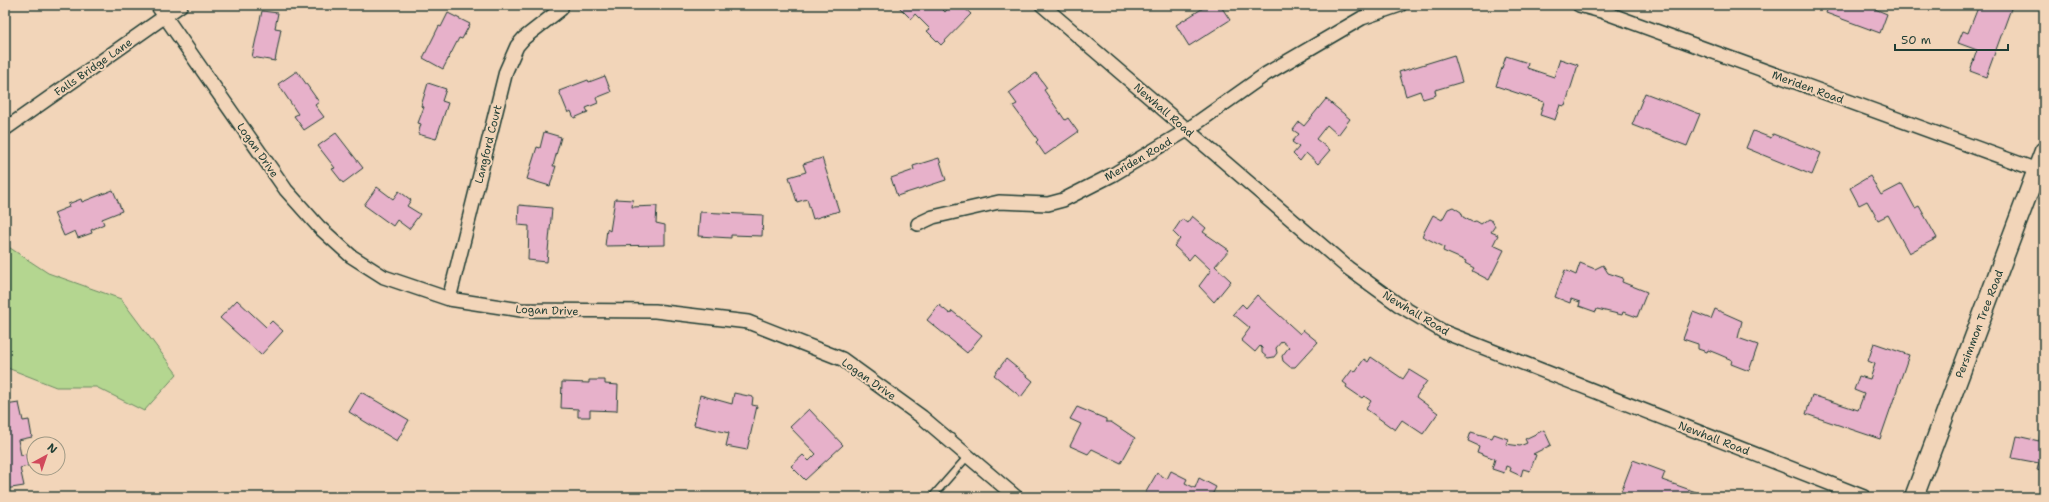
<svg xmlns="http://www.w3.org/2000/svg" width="2049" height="502" viewBox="0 0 2049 502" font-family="'Shantell Sans',sans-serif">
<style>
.green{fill:#b4d690;stroke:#6a8a62}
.building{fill:#e7b1ca;stroke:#1f3d34}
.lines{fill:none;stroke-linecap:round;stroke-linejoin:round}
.service-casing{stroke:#1f3d34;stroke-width:9}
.minor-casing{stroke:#1f3d34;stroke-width:16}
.secondary-casing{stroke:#1f3d34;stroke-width:21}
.service{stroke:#f2d5b9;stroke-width:6}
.minor{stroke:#f2d5b9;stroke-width:13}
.secondary{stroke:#f2d5b9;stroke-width:18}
.labels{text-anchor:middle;stroke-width:4;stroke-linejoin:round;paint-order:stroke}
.street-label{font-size:11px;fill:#1f3d34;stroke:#f2d5b9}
</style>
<rect width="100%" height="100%" fill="#f2d5b9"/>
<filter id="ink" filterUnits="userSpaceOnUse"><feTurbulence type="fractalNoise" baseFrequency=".025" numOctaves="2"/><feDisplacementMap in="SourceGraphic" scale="8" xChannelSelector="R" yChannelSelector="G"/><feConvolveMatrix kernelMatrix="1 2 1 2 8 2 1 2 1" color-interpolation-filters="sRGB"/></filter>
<g filter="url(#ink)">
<path class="green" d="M7 246 48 273 121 299 177 374 144 411 96 387H56L5 367V299L8 291Z"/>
<path class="building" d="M901 5H938L945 12 951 5H961L971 14 941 45 927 31 930 29 915 14 911 19 899 7Z
M1208 5H1220L1230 20 1189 46 1176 25Z
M1829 5H1871L1870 7 1887 14 1880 33 1826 13Z
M1979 5 2012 6 1986 77 1970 71 1977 50 1958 43 1963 31 1968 33Z
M262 11 278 13 275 28 281 29 275 61 252 57Z
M448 13 470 24 462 39 459 38 443 69 423 58 439 26 441 27Z
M1454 55 1462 82 1435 90 1436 95 1423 99 1420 91 1406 96 1399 72Z
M1506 56 1528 63 1527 68 1554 77 1560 59 1578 65 1565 106 1560 105 1555 120 1540 115 1544 102 1496 86Z
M297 71 319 102 315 105 324 117 304 130 294 116 298 114 278 84Z
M1036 73 1047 88 1044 90 1065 120 1068 118 1078 132 1045 155 1036 142 1038 140 1013 106 1017 104 1009 93Z
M605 76 611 92 596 98 598 103 586 108 588 112 574 118 571 111 568 113 559 91 588 80 589 82Z
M428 83 446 89 442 101 448 103 436 139 418 134 421 124 418 123 424 107 421 106Z
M1645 93 1700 114 1687 146 1632 125Z
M1326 99 1350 119 1338 135 1327 125 1316 139 1330 150 1318 164 1306 153 1300 161 1293 154 1299 147 1292 142 1299 134 1293 130 1299 122 1304 126Z
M1753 131 1771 138 1773 134 1821 153 1812 175 1746 148Z
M544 132 561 137 553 166H556L550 186 527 179 537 147 540 148Z
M336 133 363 168 343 183 332 169 335 168 318 146Z
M822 158 839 211 813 219 807 199 797 202 789 177 806 172 803 164Z
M939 158 946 180 897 196 891 178 914 170 913 166Z
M1870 176 1881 195 1902 184 1915 208 1919 206 1937 238 1909 253 1888 215 1878 220 1867 201 1859 205 1850 188Z
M377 187 393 199 399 191 411 200 407 206 420 214 409 229 397 220 393 226 364 205Z
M113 190 122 211 102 219 104 224 91 230 92 233 78 238 75 231 64 236 54 213 69 207 68 204 81 199 82 202Z
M615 199 633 200 632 207 657 206 656 223 665 225V245L605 246 607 229 610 231Z
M519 205 552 208 547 262 528 260 529 226 518 225Z
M1453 207 1461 212 1463 217 1472 222 1476 221 1481 224 1488 219 1492 221 1495 226 1491 232 1498 235 1493 245 1504 250 1489 280 1472 271 1474 268 1465 263 1466 261 1443 251 1444 247 1422 236 1433 215 1442 220 1448 209Z
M700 212 763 215 762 236 731 235V238L698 236Z
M1192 216 1206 228 1203 232 1229 250 1215 266 1231 281 1214 302 1199 286 1211 270 1194 254 1189 260 1174 246 1180 239 1173 232 1182 219 1187 223Z
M1580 263 1595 269 1603 265 1608 273 1623 278 1622 282 1647 292 1637 317 1623 312 1622 315 1597 309 1596 312 1579 306 1580 302 1571 299 1570 303 1555 297 1565 270 1576 275Z
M1257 295 1300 334 1303 330 1318 342 1295 367H1290L1283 361 1282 356 1289 347 1282 341 1276 348 1277 353 1274 357 1268 358 1262 353V348L1260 346 1255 352 1241 340 1250 328 1233 314 1242 304 1246 308Z
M237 300 266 327 272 321 283 331 261 355 220 318Z
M939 305 950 314 952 311 982 335 967 353 927 320Z
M1715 309 1742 321 1738 338 1758 345 1749 371 1731 364 1732 360 1718 354 1708 350 1707 352 1698 349V344L1683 339 1693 312 1711 319Z
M1874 343 1909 355 1880 439 1806 414 1812 395 1858 410 1864 394 1854 390 1859 376 1870 379 1875 364 1868 361Z
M1371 357 1403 379 1409 370 1427 381 1416 397 1438 413 1423 434 1402 420 1395 430 1366 409 1371 401 1364 396 1362 398 1346 387 1347 385 1343 382 1352 370 1355 372 1364 359 1368 362Z
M1006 359 1033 381 1021 397 994 375Z
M589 380H605V384L618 385 617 411 590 410V417H578V409L561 408 562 382 589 383Z
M361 392 409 420 397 441 349 412Z
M734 393 753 397 752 405 757 406 747 450 726 446 729 433 694 425 700 395 732 404Z
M19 403 23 421 29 420 32 437 18 440 21 455 26 454 28 466 20 468 24 486 5 489V405Z
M1077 407 1106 419V422H1111L1135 438 1121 463 1092 449 1088 454 1070 446 1081 424 1070 419Z
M809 409 843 445 805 480 791 466 803 455 809 461 816 454 790 427Z
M2044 418V472L2037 470 2039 463 2012 458 2017 436 2039 441Z
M1544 430 1551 445 1533 454 1536 455 1530 471 1523 469 1521 476 1510 471 1511 468 1506 466 1504 473 1492 469 1495 459 1477 452 1479 446 1468 441 1471 432 1492 438 1494 434 1508 439 1506 444 1520 446 1527 443 1525 439Z
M1633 460 1665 472 1662 480 1696 492 1694 497H1619Z
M1171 471 1187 479 1185 483 1195 488 1199 478 1216 487 1211 497H1143L1157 473 1167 479Z"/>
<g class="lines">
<defs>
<path id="service" d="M932 497 968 456"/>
<path id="minor" d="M157 5 286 190 319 227 351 256 384 277 449 299 521 310 655 311 748 322 842 359 922 417 1016 497
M1042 5 1348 268 1399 305 1444 332 1864 497
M1579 5 1601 11 2037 170
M5 129 181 5
M918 224 933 217 999 202 1048 204 1063 200 1114 174 1187 130 1266 74 1362 18 1400 5
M449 299 506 71 517 46 524 38 561 9"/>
<path id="secondary" d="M1914 497 2044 151"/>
</defs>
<use href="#service" class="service-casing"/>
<use href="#minor" class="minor-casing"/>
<use href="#secondary" class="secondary-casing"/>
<use href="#service" class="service"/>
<use href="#minor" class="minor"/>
<use href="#secondary" class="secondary"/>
</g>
</g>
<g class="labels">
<g class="street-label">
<text transform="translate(93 67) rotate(-35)" y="4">Falls Bridge Lane</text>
<text transform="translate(1808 87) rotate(20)" y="4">Meriden Road</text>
<text transform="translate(1164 110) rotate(41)" y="4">Newhall Road</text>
<text transform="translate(488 144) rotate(-76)" y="4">Langford Court</text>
<text transform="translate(258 150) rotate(55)" y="4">Logan Drive</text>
<text transform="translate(1138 159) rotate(-30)" y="4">Meriden Road</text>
<text transform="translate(547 310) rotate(2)" y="4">Logan Drive</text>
<text transform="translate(1416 313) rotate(31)" y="4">Newhall Road</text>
<text transform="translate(1979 324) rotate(-69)" y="4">Persimmon Tree Road</text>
<text transform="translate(869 379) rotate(35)" y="4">Logan Drive</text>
<text transform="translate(1714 438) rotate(21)" y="4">Newhall Road</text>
</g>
</g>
<rect width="2049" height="502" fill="none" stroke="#f2d5b9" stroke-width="20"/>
<rect x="10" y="10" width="2029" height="482" fill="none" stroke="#1f3d34" stroke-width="1.5" filter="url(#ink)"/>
<g transform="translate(46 456) rotate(40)"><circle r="19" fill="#f2d5b9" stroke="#9e9884"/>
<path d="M0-3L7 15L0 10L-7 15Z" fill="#d1495b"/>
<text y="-6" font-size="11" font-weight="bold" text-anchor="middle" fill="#1f3d34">N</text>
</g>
<path d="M1895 44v6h113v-6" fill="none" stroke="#1f3d34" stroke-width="2"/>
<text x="1901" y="44" font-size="12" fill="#1f3d34" stroke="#f2d5b9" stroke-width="3" paint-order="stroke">50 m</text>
</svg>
